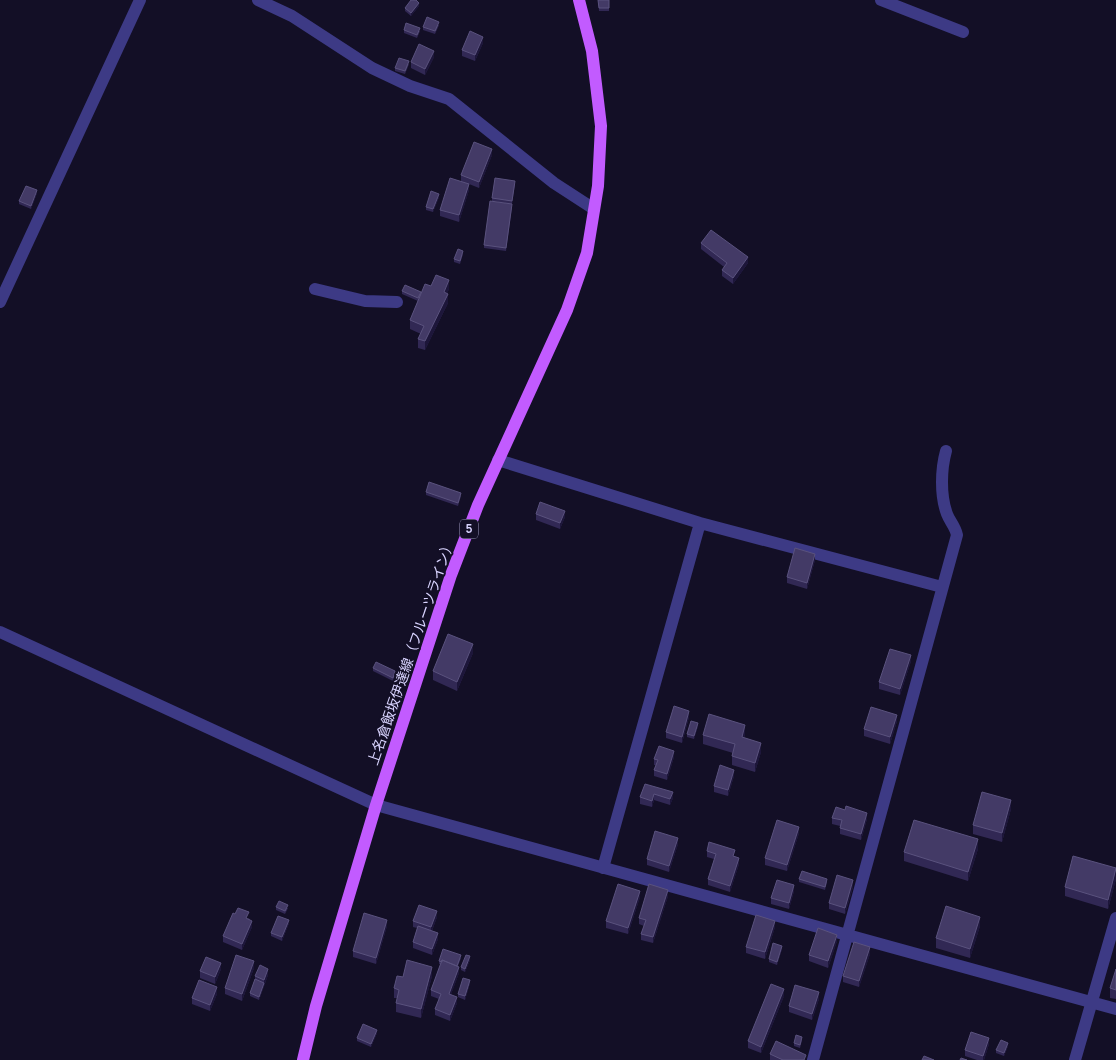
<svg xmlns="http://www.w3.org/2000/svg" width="1116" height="1060" viewBox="0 0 1116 1060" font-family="Manrope,'Noto Sans JP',sans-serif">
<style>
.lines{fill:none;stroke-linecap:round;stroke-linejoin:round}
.minor{stroke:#3d3a85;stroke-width:12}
.primary{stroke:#c25bff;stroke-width:12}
.wall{fill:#312854}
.shaded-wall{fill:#1d163a}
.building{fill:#433a66;stroke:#5a527e}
.labels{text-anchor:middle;stroke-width:4;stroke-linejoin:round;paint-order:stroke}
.shield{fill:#130f26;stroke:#9e99be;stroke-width:1}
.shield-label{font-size:12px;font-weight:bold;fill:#d9d4ff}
.street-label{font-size:14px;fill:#d9d4ff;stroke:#130f26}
</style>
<rect width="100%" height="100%" fill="#130f26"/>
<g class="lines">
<path class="minor" d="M258 0 292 16 372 68 410 86 449 99 554 183 594 209
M881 0 963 32
M315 289 365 301 397 302
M0 302 140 0
M498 460 700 523 942 587
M0 632 376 805 1116 1009
M603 868 700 523
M813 1060 957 535C955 526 950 522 947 514 940 495 941 469 946 451
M1075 1060 1116 918"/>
<path class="primary" d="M303 1060 316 1006 376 805 451 575 478 505 567 310 587 253 598 186 601 126 592 51 579 0"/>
</g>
<path class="wall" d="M598 0H609V11H599Z
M419 6 411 16 405 11V8Z
M439 25 435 34 423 30V27Z
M404 30 420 31 417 38 404 33Z
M483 43 475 61 462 56V50Z
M434 57 425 75 411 68V62Z
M409 64 405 74 395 71V68Z
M492 155 479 188 469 184V190L459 222 440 216V210L461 181V175Z
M515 184 512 204 492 201V198Z
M37 193 31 209 19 204V201Z
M439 197 433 212 426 210V207Z
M512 207 506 251 484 248V245Z
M701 243 748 263 733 284 722 276V270L724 267 701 249Z
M463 254 460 264 454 262V259Z
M431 286 449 289 447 293 448 303 425 350 418 348V339L421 334 410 329V320L418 301 402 294V291L421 295Z
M426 492 461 496 458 506 426 495Z
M536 514 565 517 560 529 536 520Z
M815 560 807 589 787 583V577Z
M473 653 457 691 433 680V671Z
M911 661 900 695 879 689V682Z
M373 668 395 674 393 681 373 671Z
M689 717 682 743 666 738V732Z
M897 721 890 744 864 736V729Z
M698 726 694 739 687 737V734Z
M745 734 744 738 761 752 755 772 732 765V756L733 753 703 744V735Z
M674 757 667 780 654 776V770L656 765H654V759Z
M734 776 728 796 714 792V786Z
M645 784 673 798 670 805 654 800 652 807 640 804V797Z
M1011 809 1002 842 973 834V825Z
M832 818 867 819 861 840 840 834V826L832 824Z
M799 833 787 871 765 865V858Z
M678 844 669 872 647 865V859Z
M978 849 968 881 904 861V852Z
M707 851 735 856 739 864 730 892 708 885V879L714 859 707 857Z
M1116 868V879L1108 909 1065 896V887Z
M799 879 827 882 825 890 799 882Z
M853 887 845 914 829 909V903Z
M794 891 789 909 771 904V898Z
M668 896 653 943 641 940V934L644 926 639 924V918Z
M640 897 628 934 606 928V921Z
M276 907 288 908 285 914 276 910Z
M437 917 432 931 438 939 432 955 413 948V942L417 928 413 927V921Z
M249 918 252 927 242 950 223 942V936Z
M289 923 282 941 271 936V933Z
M387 926 376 964 353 957V951Z
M980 926 970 958 936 948V938Z
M775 927 765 959 746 953V947Z
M837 941 828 968 809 961V955Z
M782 949 777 965 769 962V959Z
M870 954 859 987 843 982V976Z
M461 958 458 966 459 973 451 994 457 1003 450 1021 435 1015V1009L439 999 431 996V990L441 964H439V961Z
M470 960 465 972 461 970V967Z
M254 968 242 1001 225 994V988Z
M221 969 215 984 200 978V971Z
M1116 969V999L1110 998V988Z
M268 975 259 1000 250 996V993L255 979V976Z
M432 976 421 1018 396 1012V1003L397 998H394V988L403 977Z
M470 983 465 1000 458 997V994Z
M217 994 210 1011 192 1004V998Z
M784 996 761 1053 748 1048V1041Z
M819 999 812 1020 789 1012V1006Z
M377 1033 371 1047 357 1041V1038Z
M802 1040 800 1048 794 1046V1043Z
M989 1044 984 1060H977L965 1056V1050Z
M1008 1046 1004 1056 996 1053V1050Z
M770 1054 806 1060H770Z"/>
<path class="shaded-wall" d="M419 3V6L411 16V13Z
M483 37V43L475 61V55Z
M434 51V57L425 75V69Z
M492 149V155L479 188V182Z
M469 184V190L459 222V215Z
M37 190V193L31 209V206Z
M439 194V197L433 212V209Z
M748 257V263L733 284V278Z
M449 280V289L444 301V292Z
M448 294V303L425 350V341Z
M565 511V517L560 529V523Z
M815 554V560L807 589V583Z
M473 644V653L457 691V682Z
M911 655V661L900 695V689Z
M689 711V717L682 743V737Z
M897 715V721L890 744V737Z
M698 723V726L694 739V736Z
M745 725V734L742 746V737Z
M761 743V752L755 772V763Z
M674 751V757L667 780V774Z
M734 770V776L728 796V790Z
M673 792V798L670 805V799Z
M654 794V800L652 807V801Z
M1011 800V809L1002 842V833Z
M867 813V819L861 840V834Z
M799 827V833L787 871V865Z
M678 838V844L669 872V866Z
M978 839V849L968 881V872Z
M739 858V864L730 892V886Z
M1116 870V879L1108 909V900Z
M853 880V887L845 914V908Z
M794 885V891L789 909V903Z
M668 890V896L653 943V937Z
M640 891V897L628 934V928Z
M437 911V917L431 933V927Z
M980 917V926L970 958V949Z
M289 920V923L282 941V937Z
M387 920V926L376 964V958Z
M252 921V927L242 950V944Z
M775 921V927L765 959V952Z
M438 933V939L432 955V949Z
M837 935V941L828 968V961Z
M782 946V949L777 965V962Z
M870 947V954L859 987V981Z
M470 956V960L465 972V969Z
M254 961V968L242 1001V994Z
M221 963V969L215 984V977Z
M432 967V976L421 1018V1009Z
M459 967V973L449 1000V994Z
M268 969V975L264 986V980Z
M470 980V983L465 1000V996Z
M264 983V986L259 1000V997Z
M217 987V994L210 1011V1005Z
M784 989V996L761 1053V1047Z
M819 992V999L812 1020V1014Z
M457 997V1003L450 1021V1015Z
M377 1030V1033L371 1047V1044Z
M989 1038V1044L984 1060H983V1056Z
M1008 1043V1046L1004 1056V1053Z"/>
<path class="building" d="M411 0H416L419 3 411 13 405 8Z
M598 0H609V8H599Z
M427 17 439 22 435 31 423 27Z
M406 23 420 28 417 35 404 30Z
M470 31 483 37 475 55 462 50Z
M419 44 434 51 425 69 411 62Z
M399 58 409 61 405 71 395 68Z
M474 142 492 149 479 182 461 175Z
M450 178 469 184 459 215 440 210Z
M495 178 515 181 512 201 492 198Z
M26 186 37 190 31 206 19 201Z
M431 191 439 194 433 209 426 207Z
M490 201 512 204 506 248 484 245Z
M711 230 748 257 733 278 722 270 727 263 701 243Z
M458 249 463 251 460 261 454 259Z
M436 275 449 280 444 292 448 294 425 341 418 339 424 326 410 320 425 284 431 286Z
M405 285 421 292 418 298 402 291Z
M429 482 461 493 458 503 426 492Z
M540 502 565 511 560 523 536 514Z
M795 548 815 554 807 583 787 577Z
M448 634 473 644 457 682 433 671Z
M890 649 911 655 900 689 879 682Z
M376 662 395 671 393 678 373 668Z
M674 706 689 711 682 737 666 732Z
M871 707 897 715 890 737 864 729Z
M709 714 745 725 742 737 761 743 755 763 732 756 735 744 703 735Z
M691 721 698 723 694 736 687 734Z
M659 746 674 751 667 774 654 770 658 760 654 759Z
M720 765 734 770 728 790 714 786Z
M645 784 673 792 670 799 654 794 652 801 640 797Z
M982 792 1011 800 1002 833 973 825Z
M846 806 867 813 861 834 840 828 842 820 832 818 836 807 845 810Z
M777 820 799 827 787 865 765 858Z
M914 820 978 839 968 872 904 852Z
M655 831 678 838 669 866 647 859Z
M709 842 735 850 733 856 739 858 730 886 708 879 716 854 707 851Z
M1073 856 1116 868 1108 900 1065 887Z
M802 871 827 879 825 887 799 879Z
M837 875 853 880 845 908 829 903Z
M777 880 794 885 789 903 771 898Z
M618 884 640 891 628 928 606 921Z
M649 884 668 890 653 937 641 934 646 920 639 918Z
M279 901 288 905 285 911 276 907Z
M419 905 437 911 431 927 413 921Z
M946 906 980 917 970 949 936 938Z
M238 908 249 912 246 918 252 921 242 944 223 936 233 913 235 914Z
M364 913 387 920 376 958 353 951Z
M756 915 775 921 765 952 746 947Z
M278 916 289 920 282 937 271 933Z
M418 926 438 933 432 949 413 942Z
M818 928 837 935 828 961 809 955Z
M854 942 870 947 859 981 843 976Z
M773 943 782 946 777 962 769 959Z
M443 949 461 955 457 966 442 960V962L439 961Z
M236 955 254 961 242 994 225 988Z
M466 955 470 956 465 969 461 967Z
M206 957 221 963 215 977 200 971Z
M407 960 432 967 421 1009 396 1003 399 990 394 988 397 976 403 977Z
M442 960 459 967 449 994 457 997 450 1015 435 1009 441 994 431 990Z
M260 965 268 969 264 980 255 976Z
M1116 969V990L1110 988Z
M463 978 470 980 465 996 458 994Z
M255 979 264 983 259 997 250 993Z
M199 980 217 987 210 1005 192 998Z
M771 984 784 989 761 1047 748 1041Z
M795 985 819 992 812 1014 789 1006Z
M363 1024 377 1030 371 1044 357 1038Z
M971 1032 989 1038 983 1056 965 1050Z
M796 1035 802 1037 800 1045 794 1043Z
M1001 1040 1008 1043 1004 1053 996 1050Z
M776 1041 806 1055 804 1060H783L770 1054Z
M924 1056 934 1060H922Z
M961 1058 967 1060H960Z"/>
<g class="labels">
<rect class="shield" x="460" y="519.5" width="18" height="19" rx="4"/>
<g class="shield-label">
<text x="469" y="533">5</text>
</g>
<g class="street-label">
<text transform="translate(411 652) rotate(-71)" y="5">上名倉飯坂伊達線（フルーツライン）</text>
</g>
</g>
</svg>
